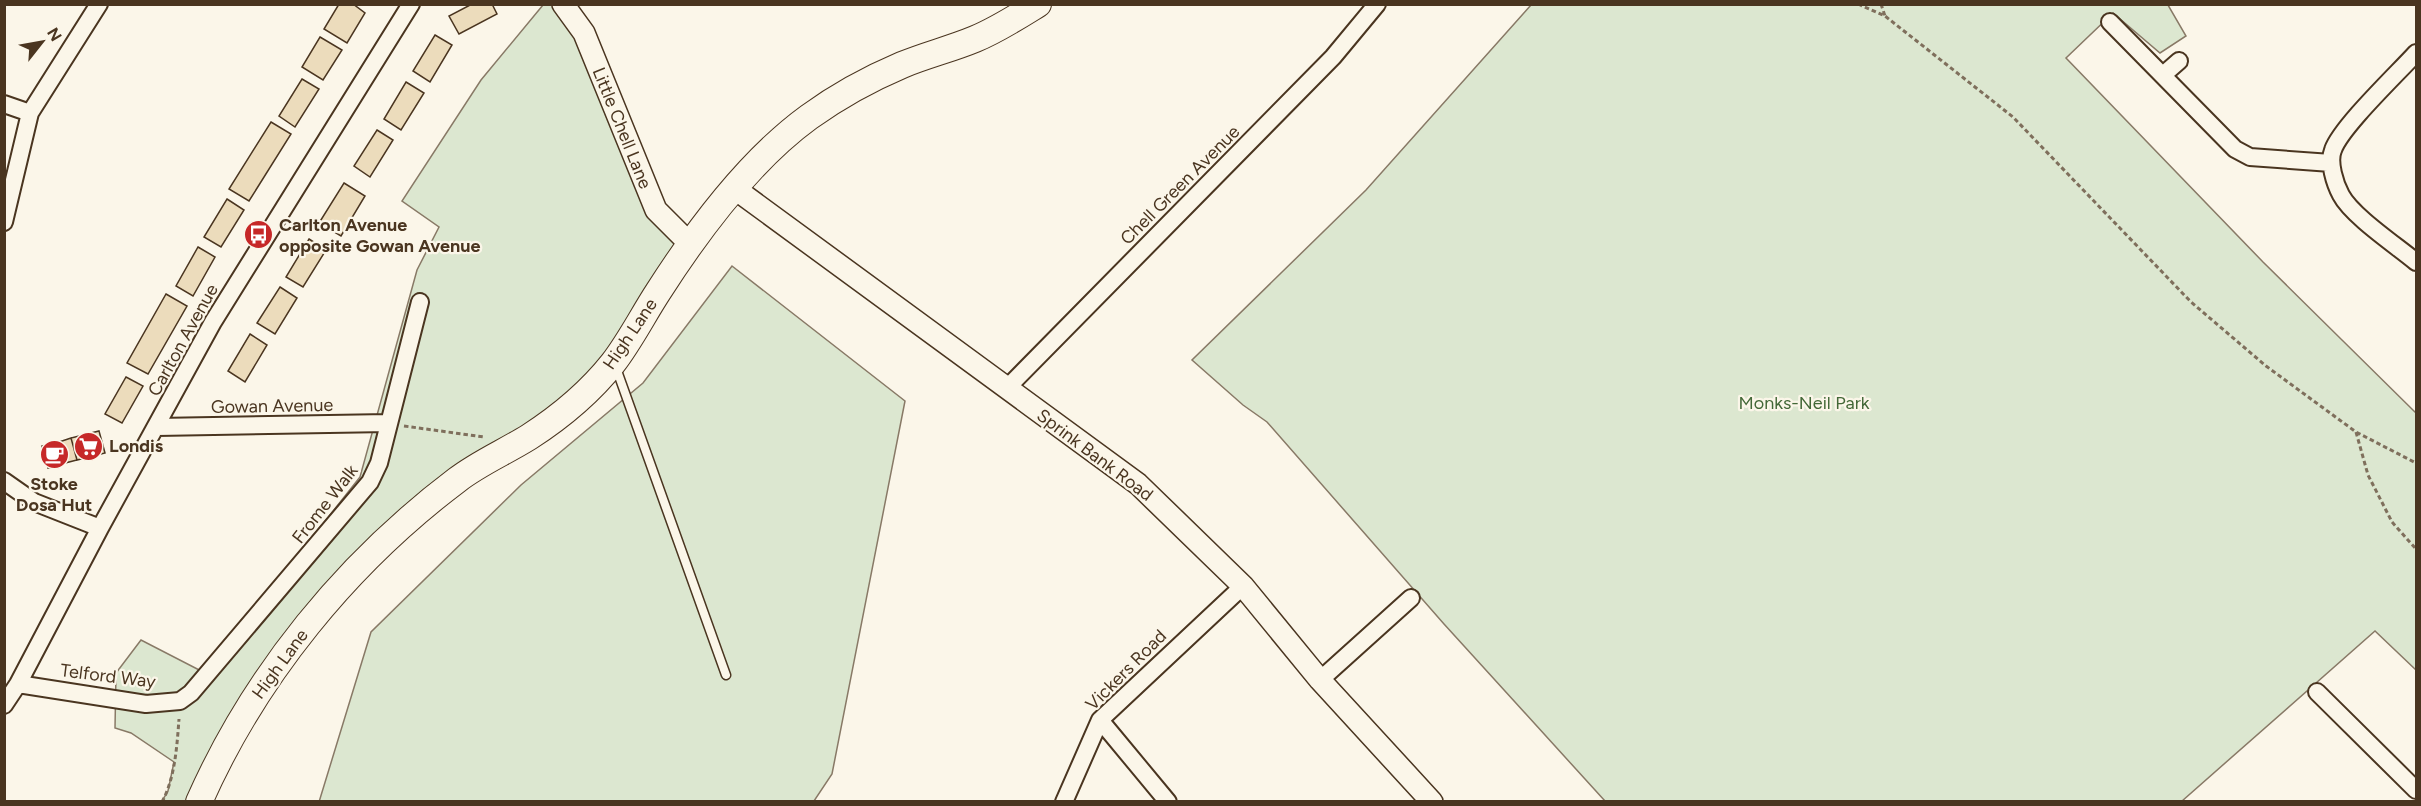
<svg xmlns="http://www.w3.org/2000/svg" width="2421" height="806" viewBox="0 0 2421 806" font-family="Figtree,sans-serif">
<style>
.green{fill:#dce7d0;stroke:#887966;stroke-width:1.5}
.building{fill:#ecdcbc;stroke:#4a3520;stroke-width:1.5}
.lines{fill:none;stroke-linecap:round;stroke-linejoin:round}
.service-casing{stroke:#4a3520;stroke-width:11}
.minor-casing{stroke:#4a3520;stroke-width:20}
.tertiary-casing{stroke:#4a3520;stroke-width:24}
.primary-casing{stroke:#4a3520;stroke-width:28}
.path{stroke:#7f6f5c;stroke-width:3;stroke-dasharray:4.5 3;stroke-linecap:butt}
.service{stroke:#fbf6e9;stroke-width:8}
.minor{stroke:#fbf6e9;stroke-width:16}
.tertiary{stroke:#fbf6e9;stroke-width:21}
.primary{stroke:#fbf6e9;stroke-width:26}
.labels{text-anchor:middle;stroke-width:4.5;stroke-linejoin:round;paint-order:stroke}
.street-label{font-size:18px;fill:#4a3520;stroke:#fbf6e9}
.poi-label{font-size:18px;font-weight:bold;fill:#4a3520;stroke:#fbf6e9;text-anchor:start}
.park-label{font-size:18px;fill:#436837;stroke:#fbf6e9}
</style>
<rect width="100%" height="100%" fill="#fbf6e9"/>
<path class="green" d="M543 5H563L643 182 691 245 614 362 461 477 327 603 199 801H162L168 791 174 762 131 733 115 728 116 673 141 640 205 673 360 477 417 270 439 227 402 201 481 80Z
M1531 5H2168L2186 36 2160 53 2113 13 2066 58 2263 262 2416 413V670L2375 631 2182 801H1605L1444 624 1267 422 1243 405 1192 360 1366 190Z
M732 266 905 401 832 774 814 801 319 802 371 632 521 485 643 383Z"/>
<path class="building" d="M339 4H353L365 13 347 43 324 29Z
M472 4H492L497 14 459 34 449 16Z
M435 35 452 45 430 82 413 71Z
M320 37 342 50 323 80 302 67Z
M302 79 319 89 295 127 279 116Z
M406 82 424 93 401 130 384 119Z
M271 122 291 134 249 201 229 189Z
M377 130 393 140 370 177 354 166Z
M344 183 365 196 341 236 319 223Z
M227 199 244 210 221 247 204 237Z
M309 239 326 250 303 287 286 277Z
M198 247 215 257 193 296 176 286Z
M280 287 297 298 275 334 257 323Z
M166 294 187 306 148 374 127 363Z
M250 334 267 345 245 382 228 371Z
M126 377 143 386 122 423 105 414Z
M99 431 105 453 77 460 71 438Z
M71 438 77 460 65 463 59 442Z
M59 442 65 463 48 468 42 446Z"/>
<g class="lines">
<defs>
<path id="service" d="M615 365 726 675"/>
<path id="minor" d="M2110 22 2235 149 2250 157 2331 163
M2416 53C2397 74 2341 127 2333 150 2328 162 2335 184 2341 195 2352 216 2397 246 2416 262
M2163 75 2179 61
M4 104 30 113
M4 222 30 113 99 4
M1006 389 1333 57 1377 4
M157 427 388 423
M4 481 34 502 100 528
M1320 680 1411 598
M18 684 146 704 180 701 191 693 370 482 379 463 420 302
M2317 692 2416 790
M4 705 18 684 100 528 213 322 411 4
M1100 720 1168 802
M1064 802 1100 720 1243 586"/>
<path id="tertiary" d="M563 4 584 33 656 210 691 245
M734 188 1138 484 1243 586 1320 680 1432 802"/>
<path id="primary" d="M199 802C255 675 347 563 457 480 479 463 505 452 529 437 560 417 590 392 613 363 630 341 643 315 658 292 697 231 750 160 809 117 838 96 869 79 902 65 926 55 951 49 975 39 997 30 1017 17 1038 4"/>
</defs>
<use href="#service" class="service-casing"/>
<use href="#minor" class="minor-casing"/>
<use href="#tertiary" class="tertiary-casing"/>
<use href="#primary" class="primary-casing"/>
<path class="path" d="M1858 4 1885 16 2013 117 2191 302 2266 366 2356 432 2416 463
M1881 4 1885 16
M404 426 484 437
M2356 432 2368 475 2392 522 2416 549
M162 802C175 778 177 746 179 719"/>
<use href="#service" class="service"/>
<use href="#minor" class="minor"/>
<use href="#tertiary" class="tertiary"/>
<use href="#primary" class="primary"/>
</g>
<defs>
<symbol id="bus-disc" viewBox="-11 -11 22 22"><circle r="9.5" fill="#c62828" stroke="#fbf6e9"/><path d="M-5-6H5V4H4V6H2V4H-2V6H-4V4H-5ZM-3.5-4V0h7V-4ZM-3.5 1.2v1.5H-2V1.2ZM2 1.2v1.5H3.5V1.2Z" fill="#fff"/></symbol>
<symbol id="supermarket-disc" viewBox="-11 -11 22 22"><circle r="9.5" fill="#c62828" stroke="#fbf6e9"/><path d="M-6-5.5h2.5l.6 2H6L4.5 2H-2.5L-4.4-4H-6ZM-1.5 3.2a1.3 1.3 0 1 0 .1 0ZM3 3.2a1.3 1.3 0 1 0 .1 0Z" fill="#fff"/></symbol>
<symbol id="cafe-disc" viewBox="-11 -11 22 22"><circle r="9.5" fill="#c62828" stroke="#fbf6e9"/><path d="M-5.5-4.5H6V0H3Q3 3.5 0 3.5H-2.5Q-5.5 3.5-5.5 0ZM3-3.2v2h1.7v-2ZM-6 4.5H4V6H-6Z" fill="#fff"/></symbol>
</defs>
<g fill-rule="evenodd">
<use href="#bus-disc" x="242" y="218" width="33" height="33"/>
<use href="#supermarket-disc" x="72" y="430" width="33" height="33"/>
<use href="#cafe-disc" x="38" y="438" width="33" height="33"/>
</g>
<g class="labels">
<g class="street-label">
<text transform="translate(622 128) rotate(68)" y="6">Little Chell Lane</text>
<text transform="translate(1180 185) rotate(-45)" y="6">Chell Green Avenue</text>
<text transform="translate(630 334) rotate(-56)" y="6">High Lane</text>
<text transform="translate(183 340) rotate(-61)" y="6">Carlton Avenue</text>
<text transform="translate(272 406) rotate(-1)" y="6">Gowan Avenue</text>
<text transform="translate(1095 455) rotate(37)" y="6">Sprink Bank Road</text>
<text transform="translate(325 504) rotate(-52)" y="6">Frome Walk</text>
<text transform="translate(280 664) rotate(-54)" y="6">High Lane</text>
<text transform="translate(1126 670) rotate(-45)" y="6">Vickers Road</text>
<text transform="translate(108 676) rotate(7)" y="6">Telford Way</text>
</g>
<g class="poi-label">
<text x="279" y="231">Carlton Avenue<tspan x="279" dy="21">opposite Gowan Avenue</tspan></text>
<text x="109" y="452">Londis</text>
<text x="54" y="490" text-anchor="middle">Stoke<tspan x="54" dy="21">Dosa Hut</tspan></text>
</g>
<g class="park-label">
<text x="1804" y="409">Monks-Neil Park</text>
</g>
</g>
<rect width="2421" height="806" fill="none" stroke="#4a3520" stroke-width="12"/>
<g transform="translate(42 42) rotate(59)" stroke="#fbf6e9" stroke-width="4.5" paint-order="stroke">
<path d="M0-4.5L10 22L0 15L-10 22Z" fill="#4a3520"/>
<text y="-9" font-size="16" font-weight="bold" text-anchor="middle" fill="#4a3520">N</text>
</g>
</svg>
